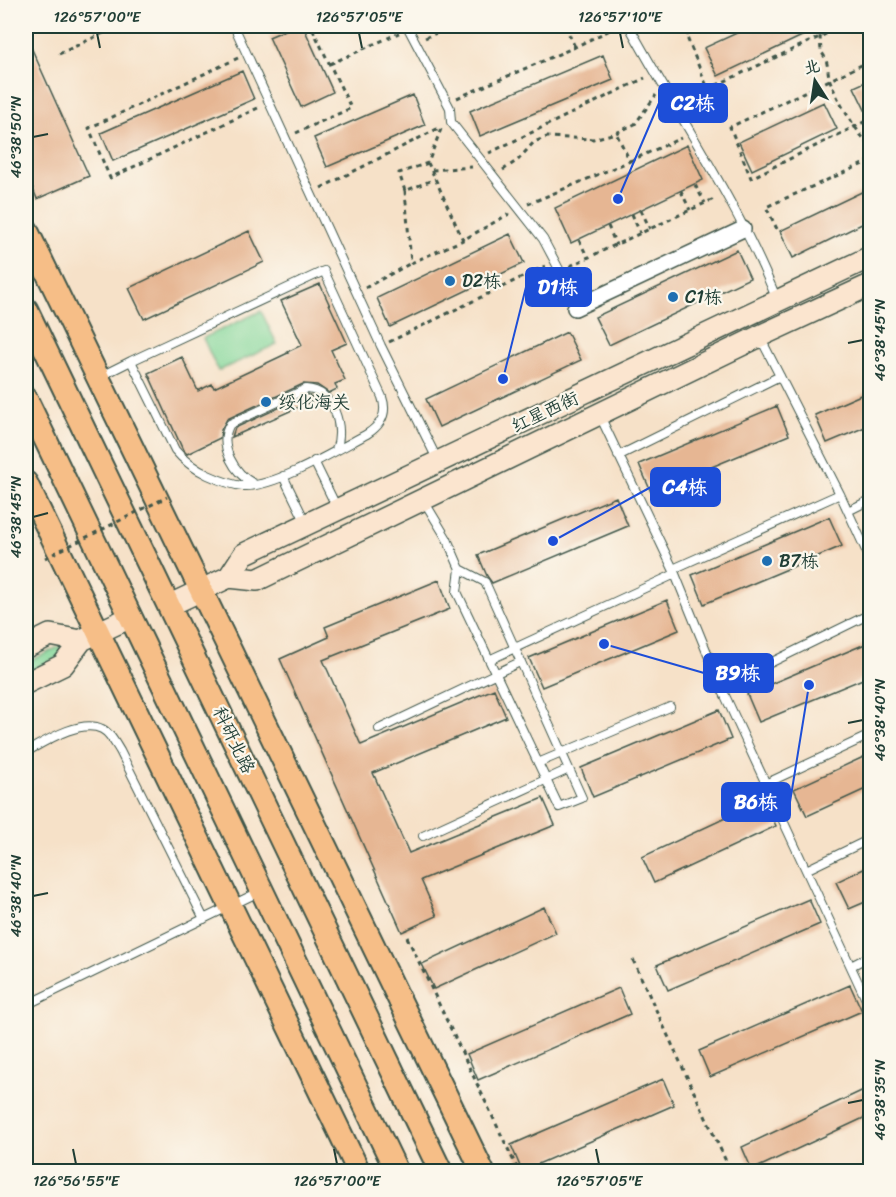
<svg xmlns="http://www.w3.org/2000/svg" width="896" height="1197" viewBox="0 0 896 1197" font-family="Sriracha,'LXGW WenKai TC',sans-serif">
<style>
.green{fill:#82d698;stroke:#508a66;stroke-width:1.5}
.building{fill:#e6b693}
.lines{fill:none;stroke-linecap:round;stroke-linejoin:round}
.service-casing{stroke:#3f564a;stroke-width:10}
.minor-casing{stroke:#3f564a;stroke-width:18}
.secondary-casing{stroke:#3f564a;stroke-width:24}
.primary-casing{stroke:#3f564a;stroke-width:26}
.path{stroke:#3f564a;stroke-width:3;stroke-dasharray:4.5 4.5;stroke-linecap:butt}
.service{stroke:#fff;stroke-width:8}
.minor{stroke:#fff;stroke-width:15}
.secondary{stroke:#fbe5cf;stroke-width:21}
.primary{stroke:#f6be87;stroke-width:22}
.path-bridge{stroke:#3f564a;stroke-width:3;stroke-dasharray:4.5 4.5;stroke-linecap:butt}
.ticks{fill:none;stroke:#1f3d34;stroke-width:2}
.poi-dot{fill:#1f6fb2;stroke:#fbf7ec;stroke-width:2}
.labels{text-anchor:middle;stroke-width:4.5;stroke-linejoin:round;paint-order:stroke}
.poi-label{font-size:18px;fill:#1f3d34;stroke:#fbf7ec;text-anchor:start}
.street-label{font-size:18px;fill:#1f3d34;stroke:#fbf7ec}
.leader{fill:none;stroke:#1d4ed8;stroke-width:2}
.callout-dot{fill:#1d4ed8;stroke:#fbf7ec;stroke-width:2}
.callout{fill:#1d4ed8;stroke:#1d4ed8;stroke-width:2}
.callout-label{font-size:20px;text-anchor:middle;font-weight:bold;fill:#fff}
.neatline{fill:none;stroke:#1f3d34;stroke-width:2}
.ticks-label{font-size:15px;text-anchor:middle;fill:#1f3d34}
</style>
<rect width="100%" height="100%" fill="#fbf7ec"/>
<filter id="ink" filterUnits="userSpaceOnUse"><feTurbulence type="fractalNoise" baseFrequency=".0167" numOctaves="2"/><feDisplacementMap in="SourceGraphic" scale="12" xChannelSelector="R" yChannelSelector="G"/><feConvolveMatrix kernelMatrix="1 2 1 2 8 2 1 2 1" color-interpolation-filters="sRGB"/></filter>
<filter id="wash" filterUnits="userSpaceOnUse"><feTurbulence type="fractalNoise" baseFrequency=".008" numOctaves="4" result="noise"/><feDisplacementMap in="SourceGraphic" scale="24" xChannelSelector="R" yChannelSelector="G"/><feGaussianBlur stdDeviation="1.35" result="paint"/><feColorMatrix in="noise" values="0 0 0 0 0 0 0 0 0 0 0 0 0 0 0 0 0 1.4 0 .05"/><feComposite in="paint" operator="in"/></filter>
<g filter="url(#wash)">
<rect width="100%" height="100%" fill="#f6e1c8"/>
<path class="green" d="M261 311 277 344 218 371 203 338Z
M60 646 64 655 26 673V663Z"/>
<g id="blocks">
<path class="building" d="M295 26H303L333 92 301 107 269 37Z
M752 26H823L718 76 704 48Z
M26 36 89 176 37 199 26 171Z
M603 55 613 80 480 136 470 111Z
M242 71 254 99 113 161 101 133Z
M870 80V120L854 87Z
M413 95 425 125 327 167 314 138Z
M824 102 837 129 752 170 739 142Z
M687 145 703 180 571 243 555 208Z
M870 188V220L793 258 780 231Z
M249 231 264 262 144 319 129 288Z
M510 234 524 263 390 327 377 298Z
M737 250 750 278 609 345 595 317Z
M320 284 347 343 331 350 345 380 335 384 337 389 329 393 317 385 303 384 227 419 221 430 220 438 187 454 183 450 148 373 182 357 198 391 212 384 214 388 288 353 287 352 302 345 281 301Z
M567 332 581 360 439 427 426 399Z
M870 391V425L827 443 815 415Z
M307 395 317 399 232 437 235 428Z
M777 406 789 435 651 492 639 464Z
M616 497 628 526 492 583 487 576 478 555Z
M829 517 842 546 704 604 692 575Z
M439 580 450 609 323 660 361 745 494 689 506 717 373 773 409 853 543 798 555 825 421 880 437 916 402 932 280 659 329 637 325 627Z
M667 600 679 630 542 687 529 658Z
M870 642V676L759 722 747 694Z
M719 710 731 739 593 797 581 768Z
M870 754V787L807 816 794 789Z
M764 800 776 826 654 883 642 857Z
M870 866V900L849 909 836 882Z
M809 899 820 924 668 990 657 965Z
M544 907 556 933 434 989 422 964Z
M850 985 862 1011 710 1077 699 1051Z
M619 988 630 1014 478 1080 467 1054Z
M663 1079 674 1105 522 1171 511 1145Z
M870 1087V1115L752 1170 742 1147Z"/>
</g>
</g>
<g filter="url(#ink)">
<use href="#blocks" fill-opacity="0" stroke="#3f564a" stroke-width="1.5"/>
<g class="lines">
<defs>
<path id="service" d="M234 26 381 346 438 461
M407 26 450 108 451 122 543 239 560 271 575 308
M629 26C679 117 738 203 777 300
M760 337 840 494 870 559
M109 372 131 361 324 271 382 397C388 414 381 425 367 434 337 450 274 488 243 486 231 485 219 480 208 475 195 469 184 461 175 450L131 361
M600 416 673 569 721 687 870 1008
M618 456 780 376
M314 461 337 508
M283 476 306 523
M254 484C235 474 217 446 230 424L306 389C334 390 345 428 336 450
M424 501 447 539 460 569 485 582 582 798 559 807 457 592 460 569
M848 511 870 500
M673 569 840 494
M489 660 675 574
M721 687 870 614
M379 729 520 662
M26 752C44 742 81 718 102 729 110 733 115 743 120 751L204 919
M538 763 670 707
M765 784 870 735
M423 836 569 769
M806 870 870 839
M851 966 870 956
M26 1005 259 892"/>
<path id="minor" d="M575 308 743 229"/>
<path id="secondary" d="M870 257 244 554 229 577 257 580 760 336 870 285
M170 605 229 577
M84 639 131 617
M26 647 50 635 81 641 63 665 26 683"/>
<path id="primary" d="M26 229 483 1172
M26 309 441 1172
M26 399 397 1172
M26 483 359 1172"/>
</defs>
<use href="#service" class="service-casing"/>
<use href="#minor" class="minor-casing"/>
<use href="#secondary" class="secondary-casing"/>
<use href="#primary" class="primary-casing"/>
<path class="path" d="M519 26 521 28 527 26
M565 26 575 47
M707 26 686 35 708 89 843 26
M869 26 870 27
M820 36 821 52C830 61 826 72 831 83 840 106 855 128 870 147
M425 38 452 26
M59 54 118 26
M238 58 89 128 110 178 260 107
M870 61 730 127 751 178 870 119
M330 64 399 33
M457 98 575 47 618 26
M441 129 428 163 463 240 509 214
M296 133 351 108 311 26
M489 153 645 78
M630 161 681 138
M428 163 399 173 405 191 435 179
M432 170 472 167
M503 170 518 160 534 142 547 137 593 139 616 133 635 124 656 95
M695 185 705 203
M321 188 441 127
M405 191 411 263 463 240
M681 191 690 210
M528 204 630 161 616 133
M641 210 650 229
M632 214 640 233
M608 226 616 245
M777 229 766 207 870 161
M579 240 588 258
M570 266 716 198
M365 288 411 263
M389 342 545 266
M407 937 519 1172
M633 960 731 1172"/>
<use href="#service" class="service"/>
<use href="#minor" class="minor"/>
<use href="#secondary" class="secondary"/>
<use href="#primary" class="primary"/>
<path class="path-bridge" d="M45 558 167 497"/>
</g>
</g>
<path class="ticks" d="M97 33 100 48M359 33 362 48M620 33 623 48M33 137 48 134M848 343 863 340M33 517 48 513M848 723 863 720M33 896 48 893M848 1103 863 1100M73 1149 76 1164M334 1149 337 1164M596 1149 599 1164"/>
<g class="poi-dot">
<circle cx="450" cy="281" r="6"/>
<circle cx="673" cy="297" r="6"/>
<circle cx="266" cy="402" r="6"/>
<circle cx="767" cy="561" r="6"/>
</g>
<g class="labels">
<g class="poi-label">
<text x="462" y="287">D2栋</text>
<text x="685" y="303">C1栋</text>
<text x="278" y="408">绥化海关</text>
<text x="779" y="567">B7栋</text>
</g>
<g class="street-label">
<text transform="translate(545 412) rotate(-25)" y="6">红星西街</text>
<text transform="translate(234 740) rotate(64)" y="6">科研北路</text>
</g>
</g>
<path class="leader" d="M618 199L659 103M503 379L526 287M553 541L651 487M604 644L704 673M809 685L790 802"/>
<g class="callout-dot">
<circle cx="618" cy="199" r="6"/>
<circle cx="503" cy="379" r="6"/>
<circle cx="553" cy="541" r="6"/>
<circle cx="604" cy="644" r="6"/>
<circle cx="809" cy="685" r="6"/>
</g>
<g class="callout">
<rect x="659" y="84" width="68" height="38" rx="6"/>
<rect x="526" y="268" width="65" height="38" rx="6"/>
<rect x="651" y="468" width="69" height="38" rx="6"/>
<rect x="704" y="654" width="69" height="38" rx="6"/>
<rect x="722" y="783" width="68" height="38" rx="6"/>
</g>
<g class="callout-label">
<text x="693" y="110">C2栋</text>
<text x="558" y="294">D1栋</text>
<text x="685" y="494">C4栋</text>
<text x="738" y="680">B9栋</text>
<text x="756" y="809">B6栋</text>
</g>
<rect width="896" height="1197" fill="none" stroke="#fbf7ec" stroke-width="66"/>
<g transform="translate(815 81) rotate(348)" stroke="#fbf7ec" stroke-width="4.5" paint-order="stroke">
<path d="M0-4.5L10 22L0 15L-10 22Z" fill="#1f3d34"/>
<text y="-9" font-size="16" font-weight="bold" text-anchor="middle" fill="#1f3d34">北</text>
</g>
<rect x="33" y="33" width="830" height="1131" class="neatline"/>
<g class="ticks-label">
<text x="97" y="22">126°57'00"E</text>
<text x="359" y="22">126°57'05"E</text>
<text x="620" y="22">126°57'10"E</text>
<text transform="translate(16 137) rotate(-90)" y="5">46°38'50"N</text>
<text transform="translate(880 340) rotate(-90)" y="5">46°38'45"N</text>
<text transform="translate(16 517) rotate(-90)" y="5">46°38'45"N</text>
<text transform="translate(880 720) rotate(-90)" y="5">46°38'40"N</text>
<text transform="translate(16 896) rotate(-90)" y="5">46°38'40"N</text>
<text transform="translate(880 1100) rotate(-90)" y="5">46°38'35"N</text>
<text x="76" y="1186">126°56'55"E</text>
<text x="337" y="1186">126°57'00"E</text>
<text x="599" y="1186">126°57'05"E</text>
</g>
</svg>
